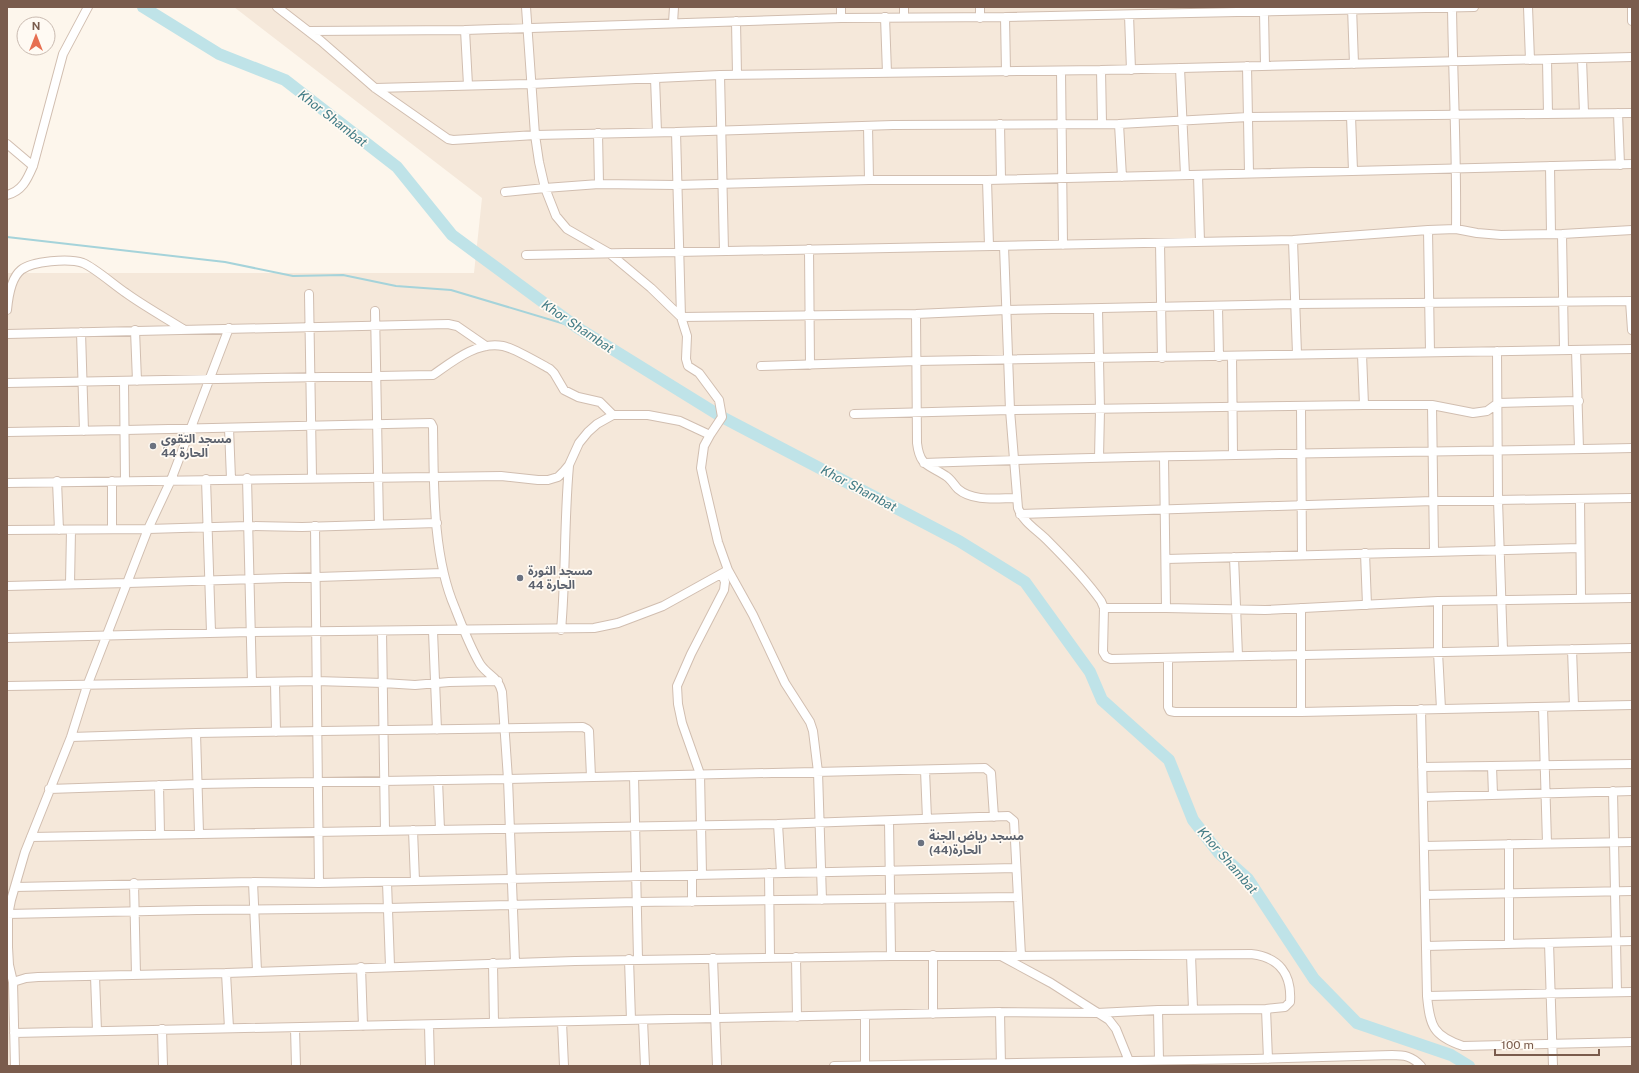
<svg xmlns="http://www.w3.org/2000/svg" width="1639" height="1073" viewBox="0 0 1639 1073" font-family="'Public Sans','Noto Sans Arabic',sans-serif">
<style>
.residential{fill:#f5e8da}
.lines{fill:none;stroke-linecap:round;stroke-linejoin:round}
.stream{stroke:#a5d3da;stroke-width:2}
.river{stroke:#bfe3e8;stroke-width:12}
.minor-casing{stroke:#d1beb0;stroke-width:10}
.minor{stroke:#fff;stroke-width:8}
.worship-dot{fill:#6b7280;stroke:#fffaf3;stroke-width:1.5}
.labels{text-anchor:middle;stroke-width:3.5;stroke-linejoin:round;paint-order:stroke}
.worship-label{font-size:12px;font-weight:bold;fill:#5b616d;stroke:#fffaf3;text-anchor:start}
.water-label{font-size:13px;font-style:italic;fill:#437c86;stroke:#fffaf3}
</style>
<rect width="100%" height="100%" fill="#fdf6ec"/>
<path class="residential" d="M234 7H1632V1066H7V273H474L482 198Z"/>
<g class="lines">
<path class="stream" d="M7 237 225 262 293 276 343 275 396 286 451 290 578 328"/>
<path class="river" d="M143 7 219 54 285 80 397 167 452 235 578 328 722 417 959 541 1025 582 1090 672 1102 700 1169 760 1193 820 1219 853 1248 879 1314 979 1357 1023 1451 1055 1469 1066"/>
<defs>
<path id="minor" d="M277 7 321 41 375 88 448 139 453 140 535 135 676 132 893 125 1119 124 1248 117 1632 113
M526 7 535 135 539 162 545 188 556 216 567 229 609 253 651 288 681 317 687 336 686 359 688 366 699 373 719 400 722 417 710 435 704 446 701 468 704 482 718 542 728 570 753 615 785 683 810 722 813 731 818 772 822 900
M841 7V18
M904 7V17
M980 7V18
M1352 7 1354 64
M1452 7C1453 81 1457 155 1456 229
M1528 7 1530 60
M1632 7V21
M1264 12 1265 66
M1129 15 1131 70
M885 17 887 73
M1005 17 1006 72
M736 21 737 75
M673 23 674 7
M465 30 468 85
M309 31 465 30 841 18 1005 17 1474 7
M1582 59 1584 113
M1547 60 1548 114
M1247 66 1249 173
M1180 68 1185 175
M1101 70 1102 123
M1061 71 1063 245
M720 75 724 251
M655 78 657 132
M375 88 531 84 720 75 1101 70 1632 57
M1618 113 1620 165
M1351 116 1353 171
M1000 124 1001 179
M1119 124 1122 177
M868 126 869 180
M676 132 681 317 916 314 1006 310 1296 304 1632 301
M598 133 599 184
M7 144 33 166
M1550 166 1551 234
M1198 175 1200 242
M987 180 989 246
M505 192 545 188 599 184 676 185 869 180H987L1632 164
M7 195C22 191 27 180 33 166L63 54 88 7
M1428 230 1430 352
M1562 234 1564 350
M1293 240 1297 354
M1160 243 1162 358
M1004 246 1010 410 1018 508C1023 522 1037 530 1047 540 1065 558 1087 581 1101 601L1104 608 1103 652 1106 657 1111 659 1632 648
M809 249 810 365
M526 255 1293 240 1428 230 1456 229 1477 233 1501 235 1562 234 1632 230
M309 294 312 477
M1630 301 1632 330
M1218 307 1219 357
M1098 309 1100 410 1099 458
M7 310C8 299 11 278 21 270 32 261 69 258 83 263 95 268 114 285 126 293 144 306 164 317 183 329
M375 311 379 524
M916 314 917 443C920 467 928 464 946 476 951 479 954 485 958 489 973 502 998 498 1016 498
M135 330 137 381
M81 332 84 431
M7 334 448 324 457 326 486 346
M1576 350 1579 449
M1497 351 1498 500 1503 650
M1362 354 1364 405
M1232 356 1233 455
M761 366 916 361 1632 349
M124 382 125 481
M7 383 433 375C453 361 477 341 503 346 514 348 539 363 550 369L554 373 564 390 578 397 600 402 613 415
M1432 405 1434 551
M1301 406 1302 555
M854 414 1010 410 1364 405H1432L1473 413 1487 411 1498 403 1579 401
M229 428 231 479
M7 432 125 430 431 423 433 427C434 484 432 555 455 608 462 626 470 647 480 664 488 676 498 676 502 692L508 779 515 962
M1164 457 1166 608
M924 463C1160 454 1396 453 1632 448
M247 478 252 682
M206 479 211 632
M57 481 59 530
M112 481V529
M7 483 434 477 501 476 538 480H548L558 477 564 471 569 465 579 443 588 432 597 424 613 415H648L680 421 710 435
M1580 499 1581 598
M1020 514 1433 501 1632 498
M315 526 319 883
M7 530 148 529 248 526 302 527 437 523
M1365 553 1367 605
M1234 557 1238 656
M1166 559 1580 548
M70 584 71 530
M7 586 128 583 443 573
M1438 601V652L1441 709
M1104 608H1166L1265 610 1438 601 1632 598
M1301 608V712
M561 630C566 575 564 520 569 466
M382 631 385 831
M433 631 437 730
M7 638 250 632 594 628 618 623 663 606 728 570
M1572 649 1574 706
M1168 658V707L1170 711 1175 712H1301L1632 705
M275 683 276 732
M7 686 316 681 383 683 415 685 449 682 498 681
M1543 707 1547 843
M1421 709 1427 996 1632 992
M196 733 199 833
M71 737 196 733 583 727 587 729 589 731 591 777
M1492 766 1493 795
M1422 767 1632 764
M925 770 927 819
M634 776 638 959
M438 780 440 830
M159 785 160 834
M49 789 198 784 508 779 985 768 991 773 994 817
M1613 791 1617 992
M1423 797 1632 791
M889 821 891 956
M778 824 781 873
M413 830 415 881
M31 837 778 824 1008 816 1014 821 1021 956
M1509 844V944
M1424 846 1632 842
M769 873 770 957
M702 874 700 774 682 723 678 704 677 686 691 654 724 590 725 582 722 574
M692 875V902
M253 882 257 971
M387 882 390 966
M134 883 136 975
M15 887 253 882 319 883 1016 868
M1425 895 1632 891
M7 914 197 910 388 908 637 902 1018 897
M1549 943 1553 1066
M1426 946 1632 941
M933 955V1014
M1191 955 1193 1009
M796 957 797 1017
M713 958 717 1066
M629 959 631 1020
M493 963 494 1023
M361 967 363 1026
M226 973 229 1028
M95 976 97 1031
M13 982 26 978 38 977 226 973 575 961 891 956H1001L1051 983 1109 1020 1116 1029 1129 1061 1130 1066
M1427 996C1430 1026 1433 1036 1463 1046L1632 1042
M1266 1009 1268 1059
M1158 1010 1159 1060
M1000 1012 1001 1066
M643 1020 645 1066
M562 1022 564 1066
M429 1025 430 1066
M295 1028 296 1066
M162 1029 163 1066
M14 1033 1000 1012 1097 1013 1158 1010 1266 1009 1285 1007 1290 1002C1292 974 1279 957 1251 954L1001 956
M15 1066 13 982 9 965 8 947V915L11 900 25 852 71 737 87 686 148 529 171 480 229 328
M834 1066 1253 1059 1392 1055C1404 1055 1412 1056 1421 1066
M865 1066V1015"/>
</defs>
<use href="#minor" class="minor-casing"/>
<use href="#minor" class="minor"/>
</g>
<g class="worship-dot">
<circle cx="153" cy="446" r="4"/>
<circle cx="520" cy="578" r="4"/>
<circle cx="921" cy="843" r="4"/>
</g>
<g class="labels">
<g class="worship-label">
<text x="161" y="443">مسجد التقوي<tspan x="161" dy="14">الحارة 44</tspan></text>
<text x="528" y="575">مسجد الثورة<tspan x="528" dy="14">الحارة 44</tspan></text>
<text x="929" y="840">مسجد رياض الجنة<tspan x="929" dy="14">الحارة(44)</tspan></text>
</g>
<g class="water-label">
<text transform="translate(333 118) rotate(38)" y="5">Khor Shambat</text>
<text transform="translate(578 326) rotate(34)" y="5">Khor Shambat</text>
<text transform="translate(859 488) rotate(28)" y="5">Khor Shambat</text>
<text transform="translate(1228 860) rotate(49)" y="5">Khor Shambat</text>
</g>
</g>
<rect width="1639" height="1073" fill="none" stroke="#7a5c4d" stroke-width="16"/>
<g transform="translate(36 36)"><circle r="19" fill="#fffaf3" stroke="#cabbb1"/>
<path d="M0-3L7 15L0 10L-7 15Z" fill="#e76f51"/>
<text y="-6" font-size="11" font-weight="bold" text-anchor="middle" fill="#7a5c4d">N</text>
</g>
<path d="M1495 1049v6h104v-6" fill="none" stroke="#7a5c4d" stroke-width="2"/>
<text x="1501" y="1049" font-size="12" fill="#7a5c4d" stroke="#fffaf3" stroke-width="3" paint-order="stroke">100 m</text>
</svg>
